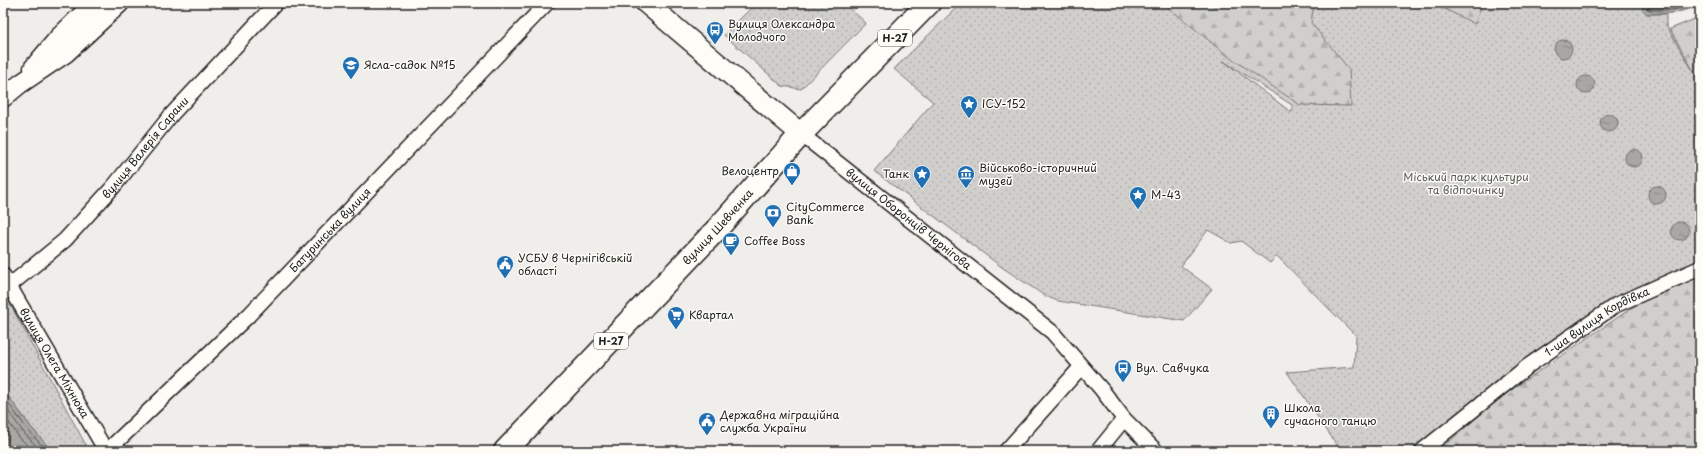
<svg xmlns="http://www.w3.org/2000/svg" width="1703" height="454" viewBox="0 0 1703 454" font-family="'Playpen Sans',sans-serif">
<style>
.grass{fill:url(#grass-dots);stroke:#767674;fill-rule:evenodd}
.forest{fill:url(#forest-firs);stroke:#767674}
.water{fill:url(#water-ripples);stroke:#706f6d}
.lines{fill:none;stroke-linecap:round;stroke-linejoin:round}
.shore{stroke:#545452;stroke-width:1}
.minor-casing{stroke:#1c1c1c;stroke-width:17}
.tertiary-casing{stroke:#1c1c1c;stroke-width:21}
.secondary-casing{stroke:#1c1c1c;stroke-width:23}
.primary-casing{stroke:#1c1c1c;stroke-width:25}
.minor{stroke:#fdfcf7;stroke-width:14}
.tertiary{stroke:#fdfcf7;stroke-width:18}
.secondary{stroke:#fdfcf7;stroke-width:20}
.primary{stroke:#fdfcf7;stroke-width:22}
.labels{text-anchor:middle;stroke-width:3;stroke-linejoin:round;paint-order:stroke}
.shield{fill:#fdfcf7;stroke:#605f5e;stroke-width:1}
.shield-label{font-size:10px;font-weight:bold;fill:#1c1c1c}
.poi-label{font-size:11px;fill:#1c1c1c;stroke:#fdfcf7;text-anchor:start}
.street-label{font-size:11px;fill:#1c1c1c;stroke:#fdfcf7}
.park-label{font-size:11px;fill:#5b5b5a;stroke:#fdfcf7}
</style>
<defs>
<pattern id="grass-dots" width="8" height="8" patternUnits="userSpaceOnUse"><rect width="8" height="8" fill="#d0cfcc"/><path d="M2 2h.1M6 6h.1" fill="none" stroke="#b2b1af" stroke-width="1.8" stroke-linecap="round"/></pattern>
<pattern id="forest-firs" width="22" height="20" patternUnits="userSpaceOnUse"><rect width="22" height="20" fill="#d0cfcc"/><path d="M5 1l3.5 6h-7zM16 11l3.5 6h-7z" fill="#b2b1af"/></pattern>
<pattern id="water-ripples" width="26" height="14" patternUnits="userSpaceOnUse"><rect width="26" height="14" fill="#a8a7a3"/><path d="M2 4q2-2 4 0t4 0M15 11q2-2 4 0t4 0" fill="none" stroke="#888784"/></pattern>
</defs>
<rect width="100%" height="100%" fill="#f0eeea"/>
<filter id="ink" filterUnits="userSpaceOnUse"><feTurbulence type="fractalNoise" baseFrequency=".025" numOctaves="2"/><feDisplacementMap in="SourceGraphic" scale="8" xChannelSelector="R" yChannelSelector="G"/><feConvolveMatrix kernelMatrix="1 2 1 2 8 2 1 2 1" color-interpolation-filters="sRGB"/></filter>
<g filter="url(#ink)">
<path class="grass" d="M756 3H844L866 23 801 89 782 86 724 35Z
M961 3H1646L1647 14H1666V25L1700 83V264L1614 297 1474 408 1417 451H1341L1287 372 1354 367 1356 336 1277 256 1270 263 1241 241 1231 243 1208 230 1181 266 1212 289 1184 321 1058 301 1045 296 1003 268 874 171 933 102 894 69ZM1222 60 1292 105V112H1291Z
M3 291 89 451H52L31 427 3 389Z"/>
<path class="forest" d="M1163 3H1314L1311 23 1349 69 1351 106 1300 105 1228 56Z
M1437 3H1482L1475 24 1441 7Z
M1700 17V82L1670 29Z
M1700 275V451H1438L1501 397 1652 294Z"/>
<path class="water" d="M1646 3H1700V6L1674 13 1647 14 1642 9Z
M1554 49a9 9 0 1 1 18 0a9 9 0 1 1-18 0Z
M1577 85a9 9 0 1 1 18 0a9 9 0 1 1-18 0Z
M1600 123a9 9 0 1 1 18 0a9 9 0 1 1-18 0Z
M1625 158a9 9 0 1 1 18 0a9 9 0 1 1-18 0Z
M1648 195a9 9 0 1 1 18 0a9 9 0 1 1-18 0Z
M1671 231a9 9 0 1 1 18 0a9 9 0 1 1-18 0Z
M3 389 31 427 52 451H3Z"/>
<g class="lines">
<path class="shore" d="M1649 3V10H1673L1695 3
M3 396 28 430 47 451
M3 404 24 433 41 451
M3 414 19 437 33 451"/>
<defs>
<g id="minor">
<path id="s1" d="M801 134 1052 332 1102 390 1124 419 1156 451"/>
<path id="s2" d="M3 275 106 451"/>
<path id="s3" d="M9 286 65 240 114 186 172 114 276 3"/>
<path id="s4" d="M107 451 249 315 547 3"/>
<path d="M1006 451 1081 367"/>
<path d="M1098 451 1124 419"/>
<path id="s5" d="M1422 451 1528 366 1616 305 1700 268"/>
</g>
<path id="tertiary" d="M33 68 59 37 94 3
M3 98 20 84 66 53 120 3"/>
<path id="secondary" d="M646 3 801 134"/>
<g id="primary">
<path id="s6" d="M505 451 717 229 801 134 929 3"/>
</g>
</defs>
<use href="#minor" class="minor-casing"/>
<use href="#tertiary" class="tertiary-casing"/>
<use href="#secondary" class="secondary-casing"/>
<use href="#primary" class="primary-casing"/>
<use href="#minor" class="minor"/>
<use href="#tertiary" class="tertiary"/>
<use href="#secondary" class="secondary"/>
<use href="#primary" class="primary"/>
</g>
</g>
<defs>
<symbol id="bus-pin" viewBox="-11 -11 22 30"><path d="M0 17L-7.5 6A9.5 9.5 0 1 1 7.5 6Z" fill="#1f6fb2" stroke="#fdfcf7"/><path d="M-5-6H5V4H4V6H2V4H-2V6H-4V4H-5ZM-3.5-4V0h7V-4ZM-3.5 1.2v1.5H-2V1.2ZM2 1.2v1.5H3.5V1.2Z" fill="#fff"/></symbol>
<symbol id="school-pin" viewBox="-11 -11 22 30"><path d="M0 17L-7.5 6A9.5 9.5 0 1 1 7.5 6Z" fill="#1f6fb2" stroke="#fdfcf7"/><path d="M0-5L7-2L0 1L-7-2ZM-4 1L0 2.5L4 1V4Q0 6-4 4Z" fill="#fff"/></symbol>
<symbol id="sight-pin" viewBox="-11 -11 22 30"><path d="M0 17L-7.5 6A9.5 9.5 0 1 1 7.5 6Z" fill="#1f6fb2" stroke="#fdfcf7"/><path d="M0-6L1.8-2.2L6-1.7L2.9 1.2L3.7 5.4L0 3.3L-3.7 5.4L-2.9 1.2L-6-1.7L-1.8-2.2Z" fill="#fff"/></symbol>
<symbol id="shop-pin" viewBox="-11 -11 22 30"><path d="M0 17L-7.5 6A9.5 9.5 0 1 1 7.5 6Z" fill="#1f6fb2" stroke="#fdfcf7"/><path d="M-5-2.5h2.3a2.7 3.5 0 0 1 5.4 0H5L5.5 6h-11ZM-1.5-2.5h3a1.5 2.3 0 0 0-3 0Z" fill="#fff"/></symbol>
<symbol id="museum-pin" viewBox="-11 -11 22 30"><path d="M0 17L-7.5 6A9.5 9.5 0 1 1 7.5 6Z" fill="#1f6fb2" stroke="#fdfcf7"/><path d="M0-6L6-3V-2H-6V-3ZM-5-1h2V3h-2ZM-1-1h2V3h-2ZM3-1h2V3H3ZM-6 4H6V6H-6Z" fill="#fff"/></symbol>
<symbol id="bank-pin" viewBox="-11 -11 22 30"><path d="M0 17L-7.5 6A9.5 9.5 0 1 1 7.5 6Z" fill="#1f6fb2" stroke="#fdfcf7"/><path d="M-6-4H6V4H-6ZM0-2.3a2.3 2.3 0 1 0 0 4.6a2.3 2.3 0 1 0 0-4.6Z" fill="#fff"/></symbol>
<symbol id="cafe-pin" viewBox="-11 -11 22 30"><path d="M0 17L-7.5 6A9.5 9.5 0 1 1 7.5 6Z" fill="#1f6fb2" stroke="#fdfcf7"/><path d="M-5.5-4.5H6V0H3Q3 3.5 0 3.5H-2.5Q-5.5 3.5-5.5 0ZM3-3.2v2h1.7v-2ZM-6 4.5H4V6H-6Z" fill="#fff"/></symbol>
<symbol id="civic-pin" viewBox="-11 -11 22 30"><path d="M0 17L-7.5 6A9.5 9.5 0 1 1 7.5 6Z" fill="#1f6fb2" stroke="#fdfcf7"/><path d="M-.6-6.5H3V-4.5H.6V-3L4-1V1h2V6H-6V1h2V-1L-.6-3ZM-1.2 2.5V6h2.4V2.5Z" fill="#fff"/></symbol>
<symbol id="supermarket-pin" viewBox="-11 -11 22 30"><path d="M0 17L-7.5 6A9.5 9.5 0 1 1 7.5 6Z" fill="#1f6fb2" stroke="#fdfcf7"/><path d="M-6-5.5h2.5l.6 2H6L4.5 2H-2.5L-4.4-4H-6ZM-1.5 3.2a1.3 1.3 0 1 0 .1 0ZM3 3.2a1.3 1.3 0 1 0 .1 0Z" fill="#fff"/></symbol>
<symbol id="building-pin" viewBox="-11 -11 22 30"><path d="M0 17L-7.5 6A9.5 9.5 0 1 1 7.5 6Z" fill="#1f6fb2" stroke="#fdfcf7"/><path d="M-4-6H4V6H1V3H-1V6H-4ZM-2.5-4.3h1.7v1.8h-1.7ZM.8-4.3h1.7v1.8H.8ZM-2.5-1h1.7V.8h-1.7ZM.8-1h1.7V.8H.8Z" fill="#fff"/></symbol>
</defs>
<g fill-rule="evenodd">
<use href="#bus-pin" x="705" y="20" width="20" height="27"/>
<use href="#school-pin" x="341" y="55" width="20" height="27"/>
<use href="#sight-pin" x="959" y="94" width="20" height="27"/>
<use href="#shop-pin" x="782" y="161" width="20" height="27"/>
<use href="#sight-pin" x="912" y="164" width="20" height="27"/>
<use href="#museum-pin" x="956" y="164" width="20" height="27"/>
<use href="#sight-pin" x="1128" y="185" width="20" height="27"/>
<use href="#bank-pin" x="763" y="203" width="20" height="27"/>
<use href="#cafe-pin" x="721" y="231" width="20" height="27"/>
<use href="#civic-pin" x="495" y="254" width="20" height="27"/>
<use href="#supermarket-pin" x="666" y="305" width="20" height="27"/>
<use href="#bus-pin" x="1113" y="358" width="20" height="27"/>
<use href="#building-pin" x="1261" y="404" width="20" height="27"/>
<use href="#civic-pin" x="697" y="411" width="20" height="27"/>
</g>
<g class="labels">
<g class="shield">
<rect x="878" y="30" width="34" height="16" rx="3"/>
<rect x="594" y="333" width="34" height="16" rx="3"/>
</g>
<g class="shield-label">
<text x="895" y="42">Н-27</text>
<text x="611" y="345">Н-27</text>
</g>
<g class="poi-label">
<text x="728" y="28">Вулиця Олександра<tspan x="728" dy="13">Молодчого</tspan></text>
<text x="364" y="69">Ясла-садок №15</text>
<text x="982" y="108">ІСУ-152</text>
<text x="979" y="172">Військово-історичний<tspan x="979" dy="13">музей</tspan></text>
<text x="779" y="175" text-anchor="end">Велоцентр</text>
<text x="909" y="178" text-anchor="end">Танк</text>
<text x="1151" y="199">М-43</text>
<text x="786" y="211">CityCommerce<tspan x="786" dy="13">Bank</tspan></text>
<text x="744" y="245">Coffee Boss</text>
<text x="518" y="262">УСБУ в Чернігівській<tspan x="518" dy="13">області</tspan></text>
<text x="689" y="319">Квартал</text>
<text x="1136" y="372">Вул. Савчука</text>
<text x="1284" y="412">Школа<tspan x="1284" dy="13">сучасного танцю</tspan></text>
<text x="720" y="419">Державна міграційна<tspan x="720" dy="13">служба України</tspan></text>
</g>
<g class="street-label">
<text dy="4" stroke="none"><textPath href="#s3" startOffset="195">вулиця Валерія Сарани</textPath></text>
<text dy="4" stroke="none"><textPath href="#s1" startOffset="137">вулиця Оборонців Чернігова</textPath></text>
<text dy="4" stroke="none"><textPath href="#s6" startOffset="309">вулиця Шевченка</textPath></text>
<text dy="4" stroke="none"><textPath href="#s4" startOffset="314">Батуринська вулиця</textPath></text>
<text dy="4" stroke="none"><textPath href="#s5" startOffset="218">1-ша вулиця Кордівка</textPath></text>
<text dy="4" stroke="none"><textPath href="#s2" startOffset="102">вулиця Олега Міхнюка</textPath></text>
</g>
<g class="park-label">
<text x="1466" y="181">Міський парк культури<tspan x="1466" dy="13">та відпочинку</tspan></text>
</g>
</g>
<rect width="1703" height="454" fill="none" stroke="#fdfcf7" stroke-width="16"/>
<rect x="8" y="8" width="1687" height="438" fill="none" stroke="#1c1c1c" stroke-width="1.5" filter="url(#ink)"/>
</svg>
